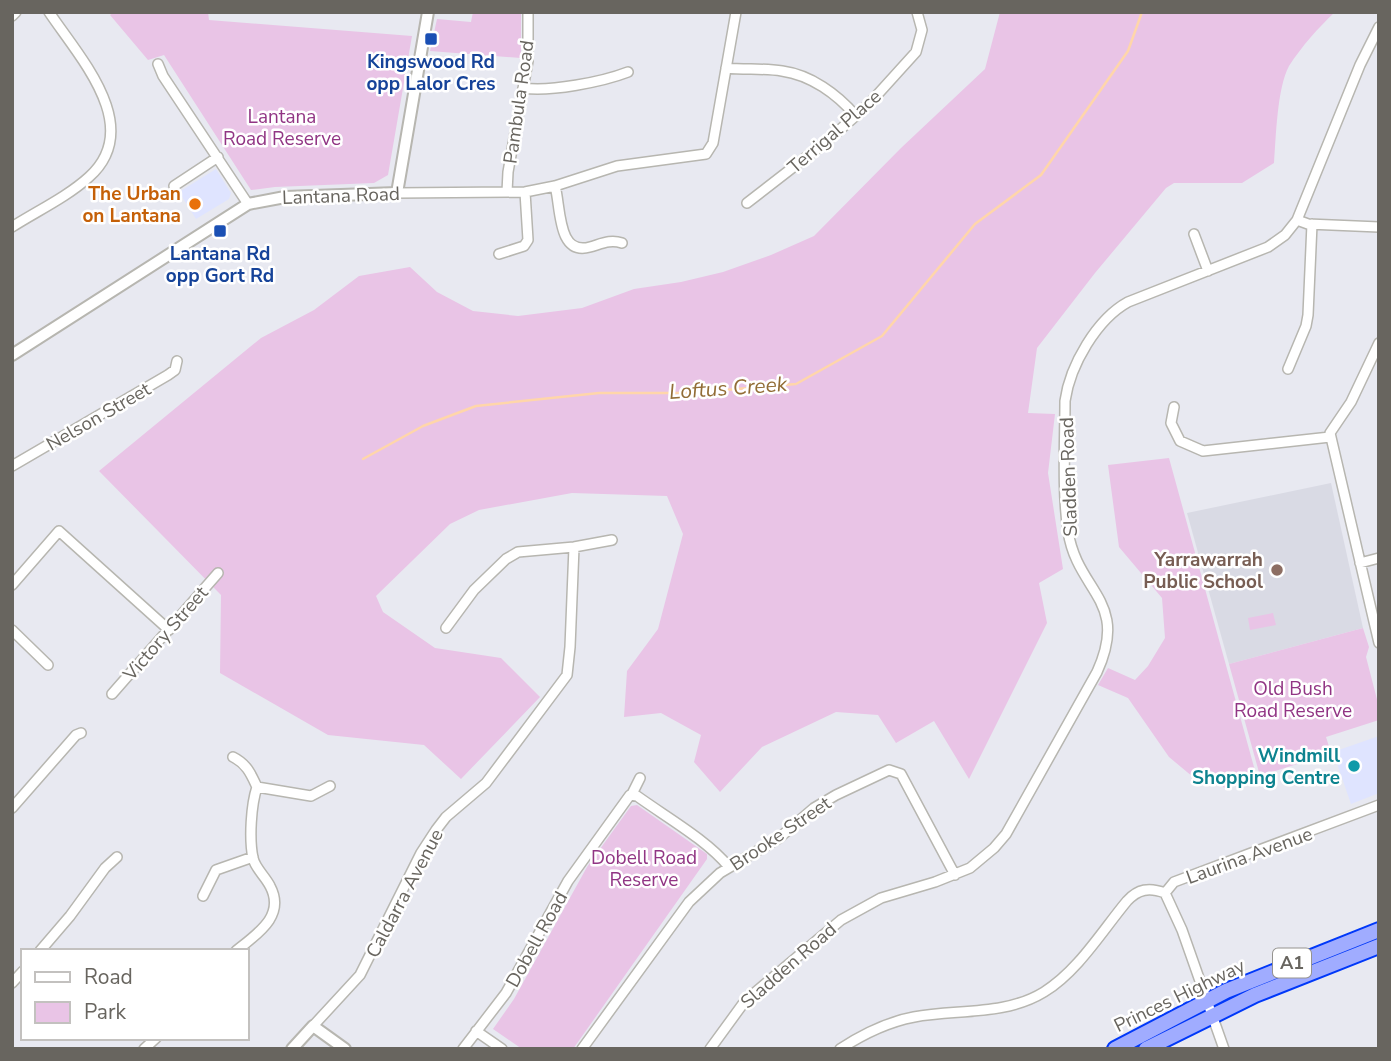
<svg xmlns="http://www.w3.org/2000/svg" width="1391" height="1061" viewBox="0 0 1391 1061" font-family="'Nunito Sans',sans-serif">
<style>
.commercial{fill:#dfe4ff}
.education{fill:#d9dae4}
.green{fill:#e9c4e6}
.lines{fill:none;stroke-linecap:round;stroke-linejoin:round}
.stream{stroke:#ffd6aa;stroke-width:2.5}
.minor-casing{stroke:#b7b6b0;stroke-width:12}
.tertiary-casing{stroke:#b7b6b0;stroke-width:14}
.trunk-casing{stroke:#0038f9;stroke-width:18}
.minor{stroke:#fff;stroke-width:9}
.tertiary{stroke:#fff;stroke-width:10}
.trunk{stroke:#a0acff;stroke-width:14}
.transit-dot{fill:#1a4fb4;stroke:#fff;stroke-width:2.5}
.food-dot{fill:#e8710a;stroke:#fff;stroke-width:2.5}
.education-dot{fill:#8d6e63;stroke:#fff;stroke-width:2.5}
.culture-dot{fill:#0f9aa8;stroke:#fff;stroke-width:2.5}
.labels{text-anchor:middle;stroke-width:5;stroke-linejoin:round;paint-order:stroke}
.shield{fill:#fff;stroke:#95938f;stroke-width:2}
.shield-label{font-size:18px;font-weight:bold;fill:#68655f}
.transit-label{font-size:19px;font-weight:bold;fill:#164399;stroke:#fff}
.street-label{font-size:19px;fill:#68655f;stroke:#fff}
.park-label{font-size:19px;fill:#913584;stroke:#fff}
.food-label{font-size:19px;font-weight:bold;fill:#c56008;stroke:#fff;text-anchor:end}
.education-label{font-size:19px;font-weight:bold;fill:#785e54;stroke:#fff;text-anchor:end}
.culture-label{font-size:19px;font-weight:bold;fill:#0d838f;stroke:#fff;text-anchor:end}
.water-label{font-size:21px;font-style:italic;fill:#926d36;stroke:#fff}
</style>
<rect width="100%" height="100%" fill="#e8e9f1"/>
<path class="commercial" d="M216 169 231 193 229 199 196 219 179 192Z
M1379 736V793L1351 804 1333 752Z"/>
<path class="education" d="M1331 483 1363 628 1229 664 1187 513Z"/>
<path class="green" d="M114 12H208L209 20 412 36 388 175 374 183 275 187 251 190 164 55 148 60 110 15Z
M473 12H521V58L430 51 437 19 471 22Z
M1000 12H1335C1318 28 1302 46 1289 66 1277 88 1276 138 1274 163L1242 183H1174L1166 188 1095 273 1037 348 1028 413 1055 414 1048 473 1063 569 1039 583 1047 623 969 779 934 721 896 743 878 715 836 712 762 747 720 792 694 762 701 735 661 713 624 717 627 671 658 629 683 534 667 496 572 493 479 510 450 524 376 596 383 612 435 648 501 658 540 697 461 779 424 745 328 735 220 673 221 595 99 471 261 338 314 310 359 276 410 267 437 292 473 311 518 316 582 308 634 289 681 282 723 272 771 255 814 236 901 148 985 69Z
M1169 458 1257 778 1224 788 1216 773 1193 777 1169 757 1128 698 1098 685 1108 668 1135 680 1148 666 1165 638 1162 598 1119 547 1108 465Z
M1273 613 1276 625 1250 630 1248 618Z
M1363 628 1369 647 1366 657 1379 707V720L1326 737 1331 753 1260 776 1229 664Z
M637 805 707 854V859L573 1049H522L493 1029 514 999 587 867 631 806Z"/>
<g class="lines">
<path class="stream" d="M363 459 423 426 476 406 599 393H688L796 384 882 336 975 224 1041 175 1128 51 1142 12"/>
<defs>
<path id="minor" d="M12 16 16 12
M158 64 163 76 248 204
M726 68C745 70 763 68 782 71 811 75 837 94 856 116
M523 88C550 92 602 82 628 72
M174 186 218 157
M555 186C561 207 557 256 590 247 601 244 610 239 622 243
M507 192 508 172 528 61V12
M397 193 525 192 555 186 617 166 706 154 713 143 736 12
M747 203 827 141 868 105 916 52 922 30 917 12
M1297 220 1308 224 1379 227
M12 227C37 211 67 197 89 177 145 127 79 57 49 12
M1194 234 1208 271
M499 254 524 246 528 240 525 192
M1379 343 1351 402 1330 433 1379 643
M1288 369 1306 326 1308 315 1312 224
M1174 407 1171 423 1180 441 1203 451 1330 437
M12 466 168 375 175 370 177 361
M1360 563 1379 558
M12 585 59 531 169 630
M446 628 474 590 506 559 518 552 574 547 612 540
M12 630 48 665
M112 694 218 573
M233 757C247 764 251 774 257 787 251 805 249 839 253 858 255 868 265 876 270 886 286 916 257 934 236 951
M257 787 311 796 330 786
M632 794 640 778
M12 808 76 735 81 733
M1165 893 1182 930 1224 1049
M203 896 216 870 253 857
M40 951 70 916 105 868 117 857
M12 983 23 971
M313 1026 360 975 421 853 436 830 446 817 486 783 567 675 570 647 574 547
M476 1031 502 1049
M144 1049 156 1038
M463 1049 506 993 568 881 630 795 637 796C666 817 707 840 729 867
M582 1049 689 902 720 873 779 838 814 808 836 795 889 770 901 774 955 875
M710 1049 745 1001 841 920 881 898 935 882 970 868 994 848 1006 834 1097 672C1130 600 1077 592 1068 531 1062 492 1065 441 1065 401 1070 365 1097 319 1128 302L1268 247 1285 235 1297 220 1360 65 1379 27
M840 1049C863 1034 887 1022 914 1017 957 1009 1005 1016 1044 992 1078 971 1102 931 1127 901 1138 889 1149 887 1165 893L1174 882 1379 805"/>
<path id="tertiary" d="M12 355 248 204 285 197 397 193 428 12
M292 1049 313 1026 345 1049"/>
<path id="trunk" d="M1115 1049 1226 991 1379 930
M1146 1049 1255 995 1379 946"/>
</defs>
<use href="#minor" class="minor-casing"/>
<use href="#tertiary" class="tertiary-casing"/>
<use href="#trunk" class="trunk-casing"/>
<use href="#minor" class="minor"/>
<use href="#tertiary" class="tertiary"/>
<use href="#trunk" class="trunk"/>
</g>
<g class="transit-dot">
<rect x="424" y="32" width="14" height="14" rx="3.5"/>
<rect x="213" y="224" width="14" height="14" rx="3.5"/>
</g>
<circle class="food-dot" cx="195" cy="204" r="7"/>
<circle class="education-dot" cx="1277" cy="570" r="7"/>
<circle class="culture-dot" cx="1354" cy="766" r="7"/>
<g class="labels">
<rect class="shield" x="1273" y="948.5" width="38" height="29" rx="5"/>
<g class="shield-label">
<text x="1292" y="969">A1</text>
</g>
<g class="transit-label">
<text x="431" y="68">Kingswood Rd<tspan x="431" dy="22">opp Lalor Cres</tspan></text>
<text x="220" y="260">Lantana Rd<tspan x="220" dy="22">opp Gort Rd</tspan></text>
</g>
<g class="street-label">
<text transform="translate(518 102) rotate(-82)" y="7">Pambula Road</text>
<text transform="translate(834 131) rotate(-41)" y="7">Terrigal Place</text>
<text transform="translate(341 195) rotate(-2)" y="7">Lantana Road</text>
<text transform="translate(98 416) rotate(-30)" y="7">Nelson Street</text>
<text transform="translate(1068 477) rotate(-92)" y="7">Sladden Road</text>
<text transform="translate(165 633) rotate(-49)" y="7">Victory Street</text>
<text transform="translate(780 833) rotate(-34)" y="7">Brooke Street</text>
<text transform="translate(1249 855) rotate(-20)" y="7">Laurina Avenue</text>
<text transform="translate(404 893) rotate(-62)" y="7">Caldarra Avenue</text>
<text transform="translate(536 939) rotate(-61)" y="7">Dobell Road</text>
<text transform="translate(788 965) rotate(-41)" y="7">Sladden Road</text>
<text transform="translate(1179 995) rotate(-26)" y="7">Princes Highway</text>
</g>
<g class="park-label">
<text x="282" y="123">Lantana<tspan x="282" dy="22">Road Reserve</tspan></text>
<text x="1293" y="695">Old Bush<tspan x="1293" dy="22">Road Reserve</tspan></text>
<text x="644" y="864">Dobell Road<tspan x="644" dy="22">Reserve</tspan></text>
</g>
<g class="food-label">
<text x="181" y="200">The Urban<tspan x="181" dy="22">on Lantana</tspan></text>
</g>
<g class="education-label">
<text x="1263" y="566">Yarrawarrah<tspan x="1263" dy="22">Public School</tspan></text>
</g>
<g class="culture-label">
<text x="1340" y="762">Windmill<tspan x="1340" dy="22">Shopping Centre</tspan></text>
</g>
<g class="water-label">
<text transform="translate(728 388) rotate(-4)" y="7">Loftus Creek</text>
</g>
</g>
<rect width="1391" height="1061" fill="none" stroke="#68655f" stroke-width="28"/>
<rect x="21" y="949" width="228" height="91" fill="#ffffff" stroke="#c3c1bf" stroke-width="2"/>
<rect x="35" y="972" width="35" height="10" fill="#ffffff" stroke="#c3c1bf" stroke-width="2"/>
<text x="84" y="984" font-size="21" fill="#68655f">Road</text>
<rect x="35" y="1002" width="35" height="21" fill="#e9c4e6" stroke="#c3c1bf" stroke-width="2"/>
<text x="84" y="1019" font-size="21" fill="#68655f">Park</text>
</svg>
